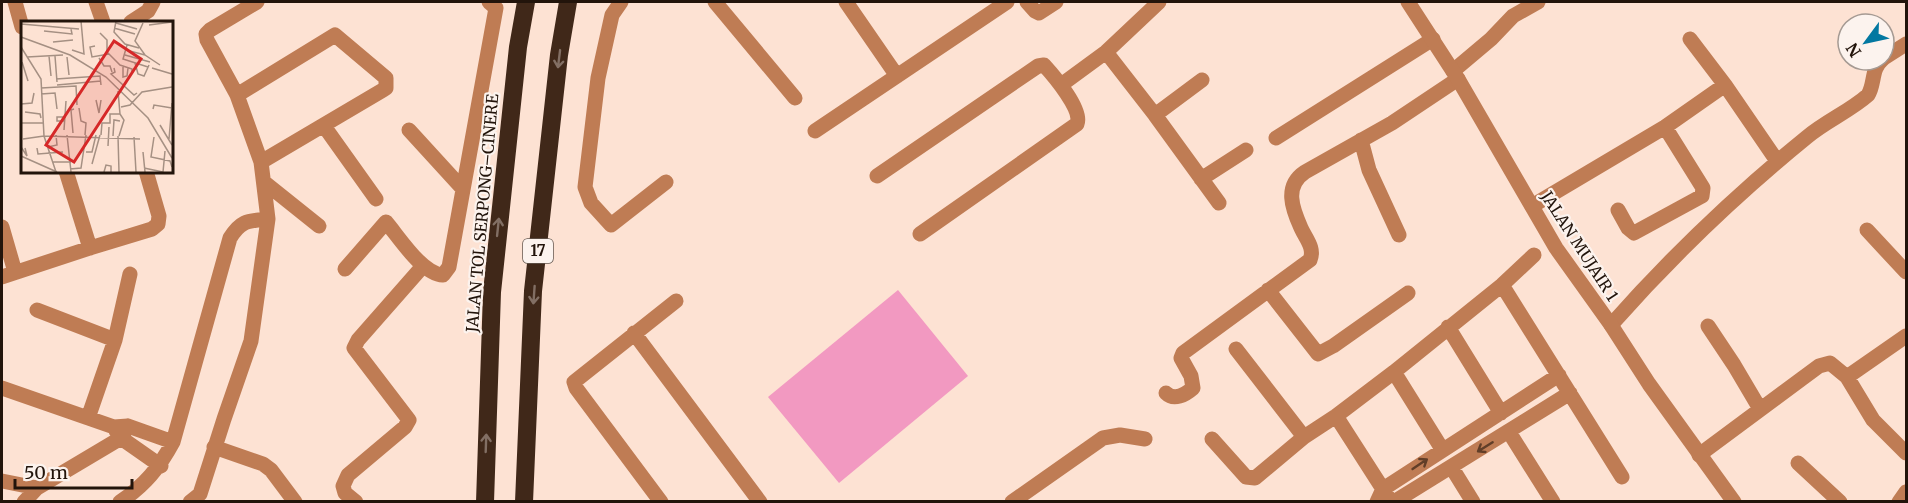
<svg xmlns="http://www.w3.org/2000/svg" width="1908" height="503" viewBox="0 0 1908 503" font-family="Merriweather,serif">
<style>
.grass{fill:#f299c1}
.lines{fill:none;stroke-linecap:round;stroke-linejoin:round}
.minor{stroke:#bf7c54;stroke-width:15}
.tertiary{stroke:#bf7c54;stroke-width:15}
.motorway{stroke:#402819;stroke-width:18}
.oneway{stroke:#826f64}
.oneway2{stroke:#613e28}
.labels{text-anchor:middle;stroke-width:4.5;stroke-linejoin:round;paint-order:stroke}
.shield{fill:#fcf3ee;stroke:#63574f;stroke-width:1.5}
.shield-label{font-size:15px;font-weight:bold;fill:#22140b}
.street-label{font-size:16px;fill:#22140b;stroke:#fcf3ee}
.inset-road{fill:none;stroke:#a59083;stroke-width:1.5}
.view{fill:#d62828;fill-opacity:0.15;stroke:#d62828;stroke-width:3}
.inset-edge{fill:none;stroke:#22140b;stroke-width:3}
</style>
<rect width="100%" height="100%" fill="#fde2d3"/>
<path class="grass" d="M898 290 968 376 839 483 768 397Z"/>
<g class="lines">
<path class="minor" d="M15 2 22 27
M96 2 103 22
M621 2 612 15 598 78 585 187 591 203 611 225 666 182
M715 2 795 98
M846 2 897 76
M1027 2 1035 11 1039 13 1056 2
M131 22 148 11 153 2
M1690 39 1725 85 1777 161
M1106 52 1155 115 1219 203
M1884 58 1906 44
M1453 71 1491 39 1513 16 1538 2
M1061 85 1106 52 1159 2
M237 95 335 35 386 78V88L383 90 261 162
M1155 115 1202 80
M324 126 376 199
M409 130 462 188
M815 131 1007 2
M1276 138 1433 39
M1361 140 1369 170 1399 235
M66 171 90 248
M877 176 1038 66 1044 65C1054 76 1083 110 1077 124L920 234
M1201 179 1246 150
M264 182 319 226
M1532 206 1665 127 1725 85
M1618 210 1628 228 1634 233 1702 196 1703 188 1665 127
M2 227 15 272
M1867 230 1906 272
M345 269 386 222C399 237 422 274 443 275L449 267 496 8 489 2
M2 277 90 248 152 229 158 224 159 216 146 171
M1502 285 1622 477
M1268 290 1318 354 1333 346 1408 293
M37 310 115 340
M1611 325C1671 257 1737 194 1807 137 1826 121 1850 111 1868 95 1875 84 1871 69 1882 60
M1708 326 1734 365 1760 409
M1448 327 1501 413
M634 333 760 502
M1236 349 1304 437
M1394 372 1442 449
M1847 377 1906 336
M2 388 114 427 128 426 173 442
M1166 393C1174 401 1185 395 1193 388L1191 376 1181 358 1183 353 1310 260C1315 248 1306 239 1301 228 1292 208 1284 186 1305 172L1392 123 1458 79
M1336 416 1388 497
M88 418 115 340 130 274
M116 431 121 438 161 466
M1509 432 1553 502
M1212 439 1246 477 1255 478 1304 437 1336 416 1394 372 1502 285 1534 255
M214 447 263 464 271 470 295 502
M1699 455 1819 366 1830 363 1847 377 1873 420 1906 453
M1798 463 1840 502
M1452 468 1473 502
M2 481 37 488
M24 502 37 488 121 438 128 426
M120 502C145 485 159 468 173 442L230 238C241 220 248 221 268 219
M190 502 200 494 224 419 251 341 268 219 261 162 237 95 207 40 206 34 210 30 257 2
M356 502 345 493 343 486 348 475 405 427 409 420 354 348 358 340 423 266
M661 502 576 388 574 382 676 301
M1012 502 1103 438 1120 435 1145 439
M1377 502 1383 489 1559 375
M1394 502 1570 393"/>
<path class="tertiary" d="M1408 2 1458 79 1556 248 1611 325 1649 384 1734 502
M1899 502 1906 492"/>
<path class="motorway" d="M485 502 492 292 518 47 526 2
M524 502 533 291 559 55 568 2"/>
</g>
<defs><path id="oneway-shaft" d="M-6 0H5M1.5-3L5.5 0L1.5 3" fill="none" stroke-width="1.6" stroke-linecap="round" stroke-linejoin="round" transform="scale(1.5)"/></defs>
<g class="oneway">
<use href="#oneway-shaft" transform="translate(559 59) rotate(97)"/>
<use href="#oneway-shaft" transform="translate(498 227) rotate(-84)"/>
<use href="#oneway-shaft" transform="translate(534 295) rotate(94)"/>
<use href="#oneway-shaft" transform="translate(486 443) rotate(-88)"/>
</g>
<g class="oneway2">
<use href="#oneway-shaft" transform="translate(1485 447) rotate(148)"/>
<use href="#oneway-shaft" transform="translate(1420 464) rotate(-34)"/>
</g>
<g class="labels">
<rect class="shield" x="523" y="239" width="30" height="24" rx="4.5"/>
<g class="shield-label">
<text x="538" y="256">17</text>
</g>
<g class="street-label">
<text transform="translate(482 213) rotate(-85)" y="6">JALAN TOL SERPONG–CINERE</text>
<text transform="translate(1580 246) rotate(57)" y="6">JALAN MUJAIR 1</text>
</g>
</g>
<g transform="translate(21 21)">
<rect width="152" height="152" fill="#fde2d3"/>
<path class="inset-road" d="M95 0 93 11 104 23 118 27M95 2 116 8M122 2 114 20 124 34 139 44M0 3 58 8M128 4 151 1M93 7 114 13M23 10 51 13 50 8M79 12 86 19V31L99 44 111 48V53M0 16 49 34 85 56 127 97 151 137M32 21 52 19M106 24 102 38 127 46M74 25 69 26 71 36 88 33M0 26 20 58 23 115 35 151M51 29 63 33 60 0M105 29 124 34M104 34 129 41M28 35 30 55M34 35 36 61M6 36 42 34M46 36 48 54M78 37 83 45H89L91 51M1 41 7 60M114 42 117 53 123 55 128 44M102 46V56L106 55 107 47M93 47 94 51 90 53 113 74 116 72M131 47 151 53M35 58 79 55 80 64M36 64 80 60M20 67 55 65 56 84M20 73 34 72 36 88M75 79 78 92 80 79M0 83 11 82 13 72M100 86 109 84 121 71 151 66M58 87 60 100 65 102 64 114M132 88 133 84 151 87M4 91 19 93 20 97M43 100H36V96H45M0 102H22M139 104 151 124M43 109 45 80M52 112 50 89 53 88M46 114 50 151M80 114 81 102H89V93H99L97 70M23 115 119 118M92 115 93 99 99 100M97 115 98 151M98 115 103 99 99 93M113 116 115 151M133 116 130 136 149 140 151 146M2 118 23 115M148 118 151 82M87 125 88 106M0 126 6 135 4 127M27 126 36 124 35 114M16 127 17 133 42 131M65 131H71L75 114M122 131 124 151M0 135 36 151M32 141H50M71 143 79 114M123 147 142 151M49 148 60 147 65 114M83 151 85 144 90 145V151M142 151 144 130"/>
<path class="view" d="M93 20 120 38 53 141 25 124Z"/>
<rect width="152" height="152" class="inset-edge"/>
</g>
<rect width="1908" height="503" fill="none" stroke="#22140b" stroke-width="6"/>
<g transform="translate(1866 42) rotate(237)"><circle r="28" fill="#fcf3ee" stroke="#a59a93" stroke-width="1.5"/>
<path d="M0-4.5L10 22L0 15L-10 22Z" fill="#0378a1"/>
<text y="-9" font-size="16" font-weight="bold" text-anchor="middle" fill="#22140b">N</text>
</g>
<path d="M15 479v9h117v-9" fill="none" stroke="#22140b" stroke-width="3"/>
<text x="24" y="479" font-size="18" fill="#22140b" stroke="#fcf3ee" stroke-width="4.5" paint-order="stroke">50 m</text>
</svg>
